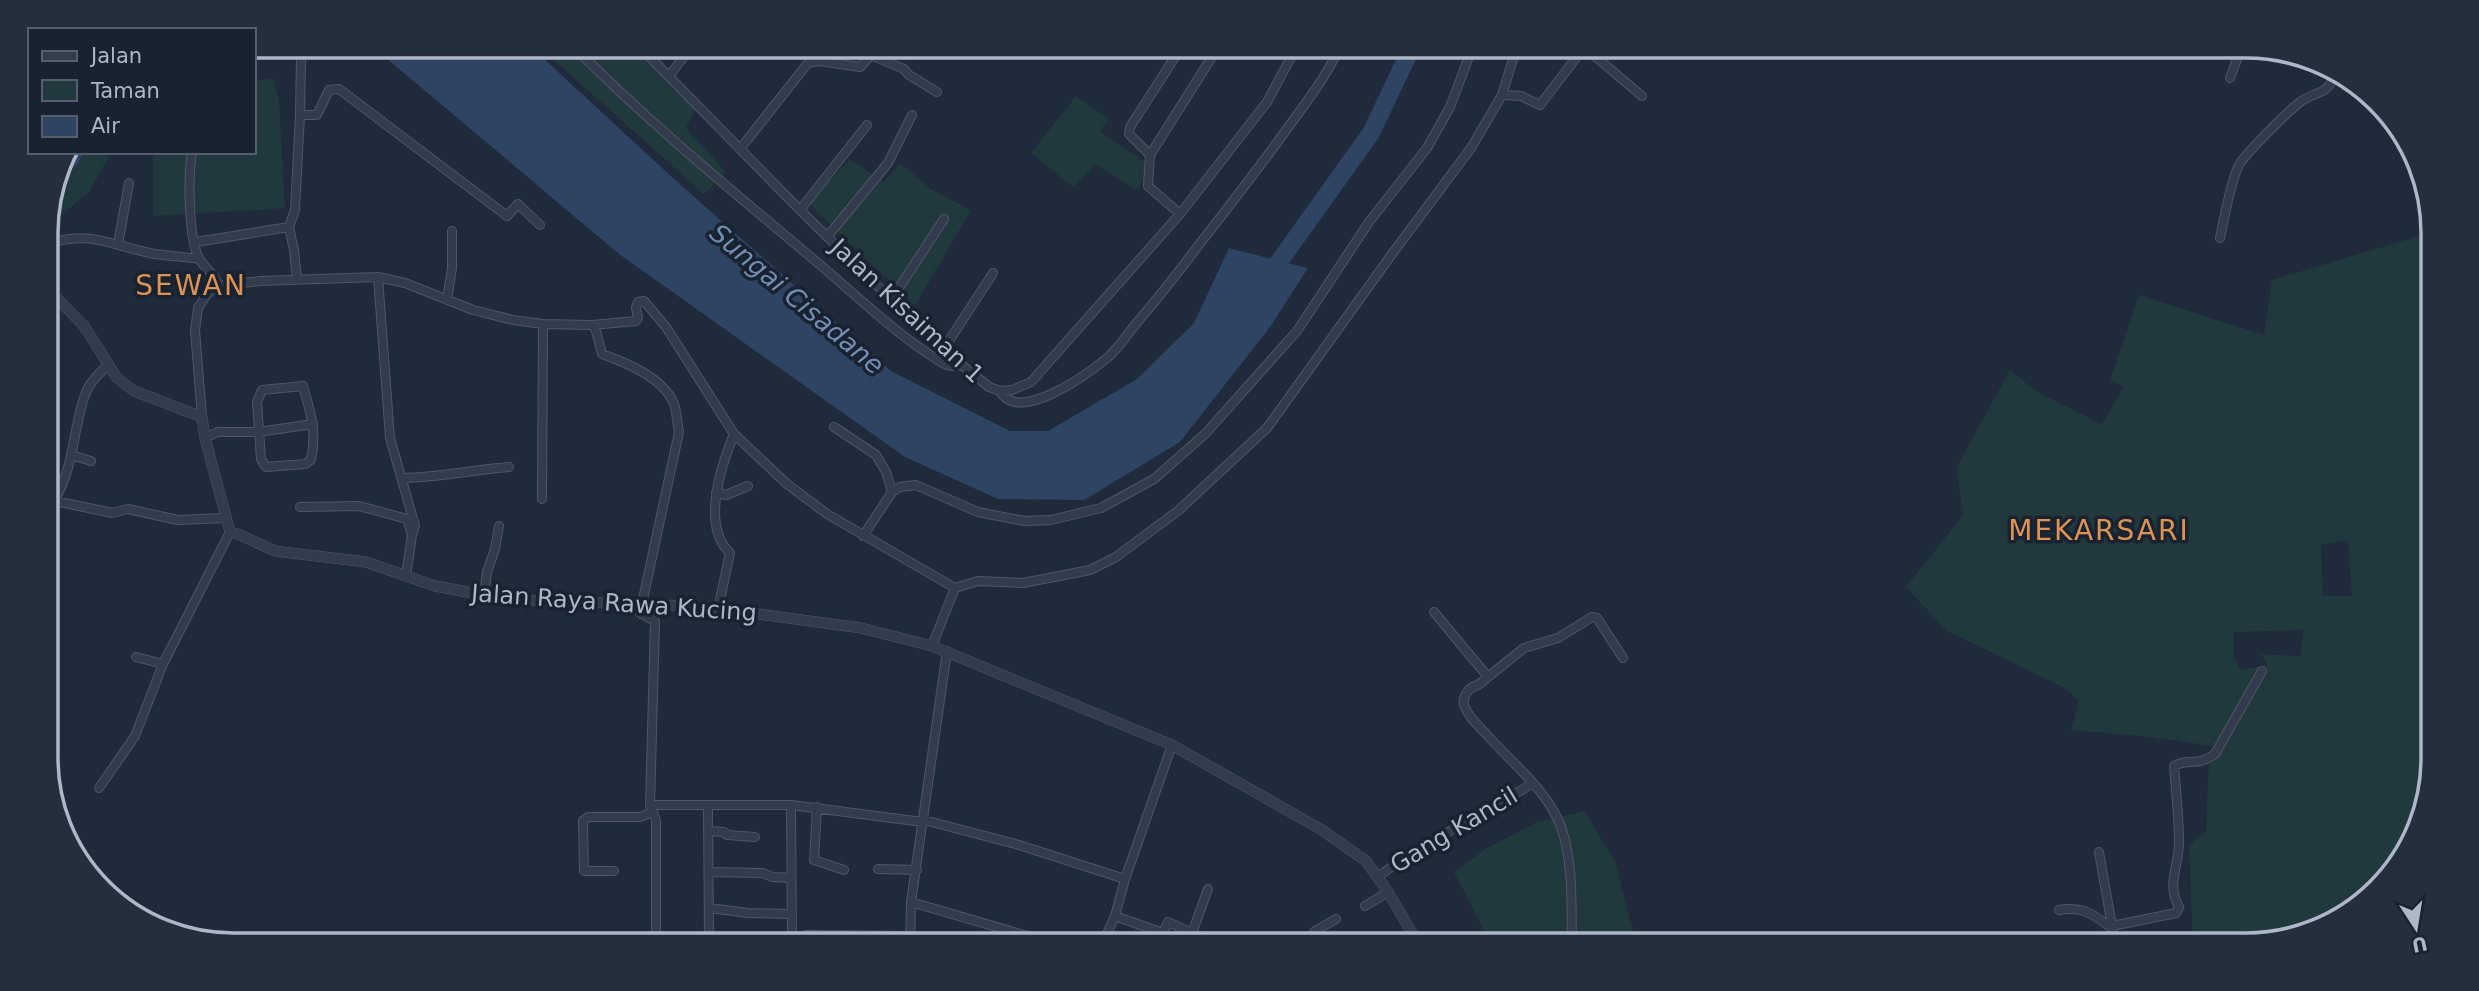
<svg xmlns="http://www.w3.org/2000/svg" width="2479" height="991" viewBox="0 0 2479 991" font-family="'DejaVu Sans',sans-serif">
<style>
.green{fill:#21393c;fill-rule:evenodd}
.water{fill:#2f4363}
.lines{fill:none;stroke-linecap:round;stroke-linejoin:round}
.river{stroke:#2f4363;stroke-width:18}
.minor-casing{stroke:#4e5766;stroke-width:10}
.tertiary-casing{stroke:#4e5766;stroke-width:11}
.minor{stroke:#333c4c;stroke-width:8}
.tertiary{stroke:#333c4c;stroke-width:10}
.labels{text-anchor:middle;stroke-width:7;stroke-linejoin:round;paint-order:stroke}
.street-label{font-size:24px;fill:#aeb7c8;stroke:#182230}
.water-label{font-size:26px;font-style:italic;fill:#738db3;stroke:#182230}
.quarter-label{font-size:28px;letter-spacing:2px;fill:#de9352;stroke:#182230}
.rim{fill:none;stroke:#aeb7c8;stroke-width:3.5}
</style>
<rect width="100%" height="100%" fill="#1f2a3b"/>
<path class="green" d="M538 46H639L698 104 686 128 726 172 704 194Z
M273 78 279 100 285 208 153 216V152H254V81Z
M1076 96 1109 119 1100 132 1153 167 1136 190 1095 164 1073 187 1031 153Z
M64 152H112L89 192 46 228V220Z
M850 159 884 182 900 163 932 190 971 210 915 306 808 203Z
M2432 232 2433 758 2423 819 2360 907 2258 945H2193L2189 846 2206 831 2209 758 2219 747 2151 737 2071 730 2079 700 2063 687 1947 631 1906 587 1963 515 1956 468 2010 370 2037 392 2102 424 2124 387 2110 380 2139 295 2264 335 2272 280ZM2348 540 2352 596H2323L2321 545ZM2304 630 2300 656 2261 654 2267 665 2241 670 2234 657V632Z
M1585 811 1615 862 1637 945H1491L1454 872 1487 848 1537 822Z"/>
<path class="water" d="M372 46H530L673 178 891 371 1010 431H1048L1137 379 1194 323 1229 248 1308 268 1270 327 1180 442 1084 500 998 499 905 457 619 254Z"/>
<g class="lines">
<path class="river" d="M61 163 71 158 74 152
M1266 280 1371 133 1409 53 1410 46"/>
<defs>
<path id="minor" d="M573 46C648 122 730 189 812 258 854 293 894 333 941 362 947 366 953 367 960 365
M639 46 800 210 943 350 989 387 1000 391 1012 390 1031 382 1180 214 1267 102 1297 46
M1179 46 1175 57 1130 127 1129 134 1150 155 1148 186 1180 214
M1584 47 1642 96
M669 76 692 46
M2230 78 2242 46
M1502 95 1521 96 1540 105 1585 46
M300 115H317L329 90 339 89 507 216 518 204 540 225
M740 149 808 63 820 61 860 67 871 55 904 69 909 75 937 92
M192 152C188 175 188 241 200 260 207 271 214 272 218 286
M1150 155 1215 52
M800 210 867 125
M289 227 294 250 297 279
M827 237 888 163 912 115
M2220 238C2224 219 2231 180 2239 165 2245 154 2292 107 2303 100 2320 90 2326 95 2335 75
M196 242 289 227 295 210 300 115 301 58 297 46
M118 244 129 183
M46 245C88 228 114 247 155 254 170 256 185 257 199 259
M378 277 390 438 415 526 412 535
M447 300 452 268V231
M891 300 944 219
M592 325 636 321 638 318 636 308 638 302 644 301 666 327 734 434 787 484 827 514 955 588
M943 350 993 273
M303 386C311 414 317 431 311 460L305 464 266 467 261 459 257 402 262 390Z
M1000 391C1019 425 1089 373 1107 358 1118 349 1126 336 1135 325 1157 299 1178 273 1198 246 1230 205 1262 164 1292 122 1310 97 1328 74 1340 46
M202 417 195 330 198 308 207 294 218 286 260 281 378 277 405 283 473 310 513 320 543 324 592 325 596 331 602 354C627 363 664 378 674 404 677 413 677 423 679 432L640 613 655 621 650 805 656 820V945
M834 427 876 455 886 472 892 492
M205 438 218 432H259L313 424
M71 455 91 461
M403 478C439 477 473 470 509 467
M716 493 726 495 748 486
M542 499 543 324
M55 501 112 513 128 509 178 520 225 518
M300 507 359 506 407 519 412 535 406 576
M47 508C73 485 73 426 85 395 89 383 98 374 108 365
M863 536 892 492 900 487 916 485 978 512 1024 521 1051 520 1101 508 1154 479 1205 434 1297 331 1369 222 1427 148 1450 107 1473 46
M484 595 487 572 495 549 499 526
M718 609 730 553C701 526 721 466 734 434
M1434 612 1488 677
M48 645 54 657 48 659
M932 646 955 588 978 581 1023 583 1090 570 1116 557 1179 510 1267 428 1392 254 1471 148 1502 95 1517 46
M136 657 163 664 230 532
M99 788 135 736 163 664
M650 805H791
M817 807 814 860 844 870
M924 820 1019 845 1125 879
M709 831 724 832 727 835 755 837
M2099 852 2112 926
M878 869 917 870
M614 871H584L583 821 588 817H640L653 812
M709 872 763 873 772 877 791 878
M1377 877 1412 853 1532 784
M911 902 1058 945
M1365 906 1388 892
M709 908 748 913 791 914
M2059 910C2084 906 2092 914 2112 928
M1115 916 1163 933 1168 922 1219 945
M1192 933 1208 889
M708 940 790 942 806 935 910 936
M792 941 791 805 923 822
M700 945V943L709 938 708 806
M910 945 911 902 947 651
M1102 945 1115 916 1125 879 1172 745
M1307 945 1315 931 1336 919
M1572 945C1571 907 1574 864 1561 827 1548 791 1512 763 1487 735 1479 726 1468 717 1464 705 1462 696 1469 687 1478 685L1524 648 1558 638 1592 617 1597 618 1623 658
M2126 945 2114 943 2112 926 2176 913 2179 907C2166 884 2179 866 2179 843 2179 817 2176 791 2174 766 2189 757 2195 768 2215 754L2262 671"/>
<path id="tertiary" d="M46 287 84 326 117 378 134 391 202 417 205 438 230 532 238 534 275 551 366 562 435 586 484 595 525 600 689 606 736 611 861 628 932 646 1172 745 1322 830 1366 861 1388 892 1419 945"/>
</defs>
<use href="#minor" class="minor-casing"/>
<use href="#tertiary" class="tertiary-casing"/>
<use href="#minor" class="minor"/>
<use href="#tertiary" class="tertiary"/>
</g>
<g class="labels">
<g class="street-label">
<text transform="translate(907 311) rotate(43)" y="8">Jalan Kisaiman 1</text>
<text transform="translate(614 603) rotate(4)" y="8">Jalan Raya Rawa Kucing</text>
<text transform="translate(1454 830) rotate(-31)" y="8">Gang Kancil</text>
</g>
<g class="water-label">
<text transform="translate(797 299) rotate(40)" y="9">Sungai Cisadane</text>
</g>
<g class="quarter-label">
<text x="191" y="295">SEWAN</text>
<text x="2099" y="540">MEKARSARI</text>
</g>
</g>
<path d="M0 0H2479V991H0ZM233 58H2246A175 175 0 0 1 2421 233V758A175 175 0 0 1 2246 933H233A175 175 0 0 1 58 758V233A175 175 0 0 1 233 58Z" fill="#242e3c" fill-rule="evenodd"/>
<path class="rim" d="M233 58H2246A175 175 0 0 1 2421 233V758A175 175 0 0 1 2246 933H233A175 175 0 0 1 58 758V233A175 175 0 0 1 233 58Z"/>
<rect x="28" y="28" width="228" height="126" fill="#182230" stroke="#545e6d" stroke-width="2"/>
<rect x="42" y="51" width="35" height="10" fill="#333c4c" stroke="#545e6d" stroke-width="2"/>
<text x="91" y="63" font-size="21" fill="#aeb7c8">Jalan</text>
<rect x="42" y="80" width="35" height="21" fill="#21393c" stroke="#545e6d" stroke-width="2"/>
<text x="91" y="98" font-size="21" fill="#aeb7c8">Taman</text>
<rect x="42" y="116" width="35" height="21" fill="#2f4363" stroke="#545e6d" stroke-width="2"/>
<text x="91" y="133" font-size="21" fill="#aeb7c8">Air</text>
<g transform="translate(2416 928) rotate(168)" stroke="#182230" stroke-width="5" paint-order="stroke">
<path d="M0-5L12 26L0 18L-12 26Z" fill="#aeb7c8"/>
<text y="-10" font-size="19" font-weight="bold" text-anchor="middle" fill="#aeb7c8">U</text>
</g>
</svg>
